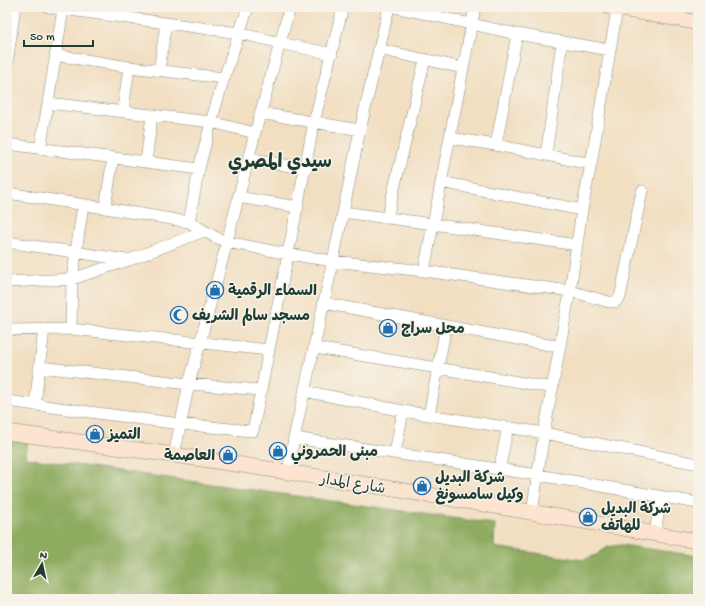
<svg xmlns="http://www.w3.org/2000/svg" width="705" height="606" viewBox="0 0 705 606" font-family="'Gochi Hand','Playpen Sans Arabic',sans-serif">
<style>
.forest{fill:#8eab5e;stroke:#567449}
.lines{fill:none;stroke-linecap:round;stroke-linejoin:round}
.street-casing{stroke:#888e7b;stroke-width:12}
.secondary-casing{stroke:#888e7b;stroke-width:16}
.street{stroke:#fff;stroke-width:11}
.secondary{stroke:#fde4d1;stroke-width:15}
.labels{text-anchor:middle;stroke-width:3;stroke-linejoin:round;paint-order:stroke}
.poi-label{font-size:15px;font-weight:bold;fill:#1f3d34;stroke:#f7f3e8;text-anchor:start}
.street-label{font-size:15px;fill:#1f3d34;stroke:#f7f3e8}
.district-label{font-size:19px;font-weight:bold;fill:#1f3d34;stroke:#f7f3e8}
</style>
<rect width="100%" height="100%" fill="#f7f3e8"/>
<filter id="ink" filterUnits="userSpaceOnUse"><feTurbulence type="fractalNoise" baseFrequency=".025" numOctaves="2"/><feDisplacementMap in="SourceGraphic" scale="8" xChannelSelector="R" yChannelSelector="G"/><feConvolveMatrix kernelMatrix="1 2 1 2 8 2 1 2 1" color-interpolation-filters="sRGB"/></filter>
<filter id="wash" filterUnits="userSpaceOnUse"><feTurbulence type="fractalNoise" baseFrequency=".012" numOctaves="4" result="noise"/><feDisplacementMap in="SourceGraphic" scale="16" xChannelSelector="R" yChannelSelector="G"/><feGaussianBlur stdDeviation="0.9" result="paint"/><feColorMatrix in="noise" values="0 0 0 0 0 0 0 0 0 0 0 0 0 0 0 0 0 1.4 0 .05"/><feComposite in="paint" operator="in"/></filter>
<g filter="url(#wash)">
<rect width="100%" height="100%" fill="#f2dfc2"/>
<path class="forest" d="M7 437 28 440 26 458 495 524 494 547 583 560 596 555 608 547 621 545 698 556V599H7Z"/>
</g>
<g filter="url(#ink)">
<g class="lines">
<defs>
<path id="street" d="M48 7 239 33 280 43 332 54
M394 7 517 34 610 50
M378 49 463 68
M55 55 129 67 224 78
M7 64 15 7
M159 71 166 23
M48 103 211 122 255 133
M123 111 129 67
M260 113 360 130
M450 138 496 145 591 164
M7 144 199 169
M496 145 517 34
M40 149 48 103 63 9
M546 155 562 42
M248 158 306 169
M146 162 152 115
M441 182 582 210
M7 193 105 208 189 222 215 237 227 242 288 254 333 261 424 271 570 291 609 302H615L620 297 642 191
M238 197 298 207
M105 208 113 158
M343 212 433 224 577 245
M387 218 425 59
M189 222 199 169 211 122 224 78 248 7
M7 242 127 260
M424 271 475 7
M7 282 72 279 129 260 204 231
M323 303 560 347
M71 329 72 279 83 205
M7 330 71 329 269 350
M314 348C394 360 473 374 553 388
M40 367 189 384 262 390
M304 391 403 411 544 433 698 464
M7 401 180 424 251 431H253L314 122 343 7
M35 405 44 329
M429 415 446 326
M294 438 538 475 698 503
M395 453 403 411
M174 455 189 384 227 242 255 133 290 7
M499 470 508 427
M288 472 294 438 333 261 360 130 389 7
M532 512 544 433 570 291 582 210 591 164 617 9
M655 533 661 497"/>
<path id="secondary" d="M609 7 674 18 698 23
M7 432C63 440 119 447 174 455 349 480 524 511 698 541"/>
</defs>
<use href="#street" class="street-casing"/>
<use href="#secondary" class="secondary-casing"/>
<use href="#street" class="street"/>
<use href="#secondary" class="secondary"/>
</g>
</g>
<defs>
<symbol id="shop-ring" viewBox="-11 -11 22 22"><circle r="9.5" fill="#f7f3e8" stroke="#1f6fb2" stroke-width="1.5"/><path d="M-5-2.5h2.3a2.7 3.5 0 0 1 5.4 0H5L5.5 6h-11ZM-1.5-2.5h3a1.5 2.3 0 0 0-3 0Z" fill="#1f6fb2"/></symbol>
<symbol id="mosque-ring" viewBox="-11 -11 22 22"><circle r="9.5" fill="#f7f3e8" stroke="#1f6fb2" stroke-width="1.5"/><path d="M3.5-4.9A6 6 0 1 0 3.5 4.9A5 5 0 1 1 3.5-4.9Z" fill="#1f6fb2"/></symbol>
</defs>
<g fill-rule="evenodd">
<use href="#shop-ring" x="205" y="280" width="20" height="20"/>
<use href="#mosque-ring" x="169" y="305" width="20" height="20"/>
<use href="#shop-ring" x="378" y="318" width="20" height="20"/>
<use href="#shop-ring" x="85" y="424" width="20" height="20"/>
<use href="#shop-ring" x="268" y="441" width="20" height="20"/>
<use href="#shop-ring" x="218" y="445" width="20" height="20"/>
<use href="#shop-ring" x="412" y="476" width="20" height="20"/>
<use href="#shop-ring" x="578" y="507" width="20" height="20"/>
</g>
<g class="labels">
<g class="poi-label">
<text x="228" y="295">السماء الرقمية</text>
<text x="192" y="320">مسجد سالم الشريف</text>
<text x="401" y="333">محل سراج</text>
<text x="108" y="439">التميز</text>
<text x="291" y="456">مبنى الحمروني</text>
<text x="215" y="460" text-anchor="end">العاصمة</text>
<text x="435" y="482">شركة البديل<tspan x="435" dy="17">وكيل سامسونغ</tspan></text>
<text x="601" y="513">شركة البديل<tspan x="601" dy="17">للهاتف</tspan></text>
</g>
<g class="street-label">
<text transform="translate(353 483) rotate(9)" y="5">شارع المدار</text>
</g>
<g class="district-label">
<text x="280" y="167">سيدي المصري</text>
</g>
</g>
<rect width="705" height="606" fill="none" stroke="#f7f3e8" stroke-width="24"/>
<g transform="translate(42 564) rotate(9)" stroke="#f7f3e8" stroke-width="3" paint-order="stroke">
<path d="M0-3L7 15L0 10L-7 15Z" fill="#1f3d34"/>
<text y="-6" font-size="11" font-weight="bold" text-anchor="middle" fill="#1f3d34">N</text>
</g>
<path d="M24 40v6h69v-6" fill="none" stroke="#1f3d34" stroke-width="2"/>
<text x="30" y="40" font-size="12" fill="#1f3d34" stroke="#f7f3e8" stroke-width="3" paint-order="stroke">50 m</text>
</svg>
